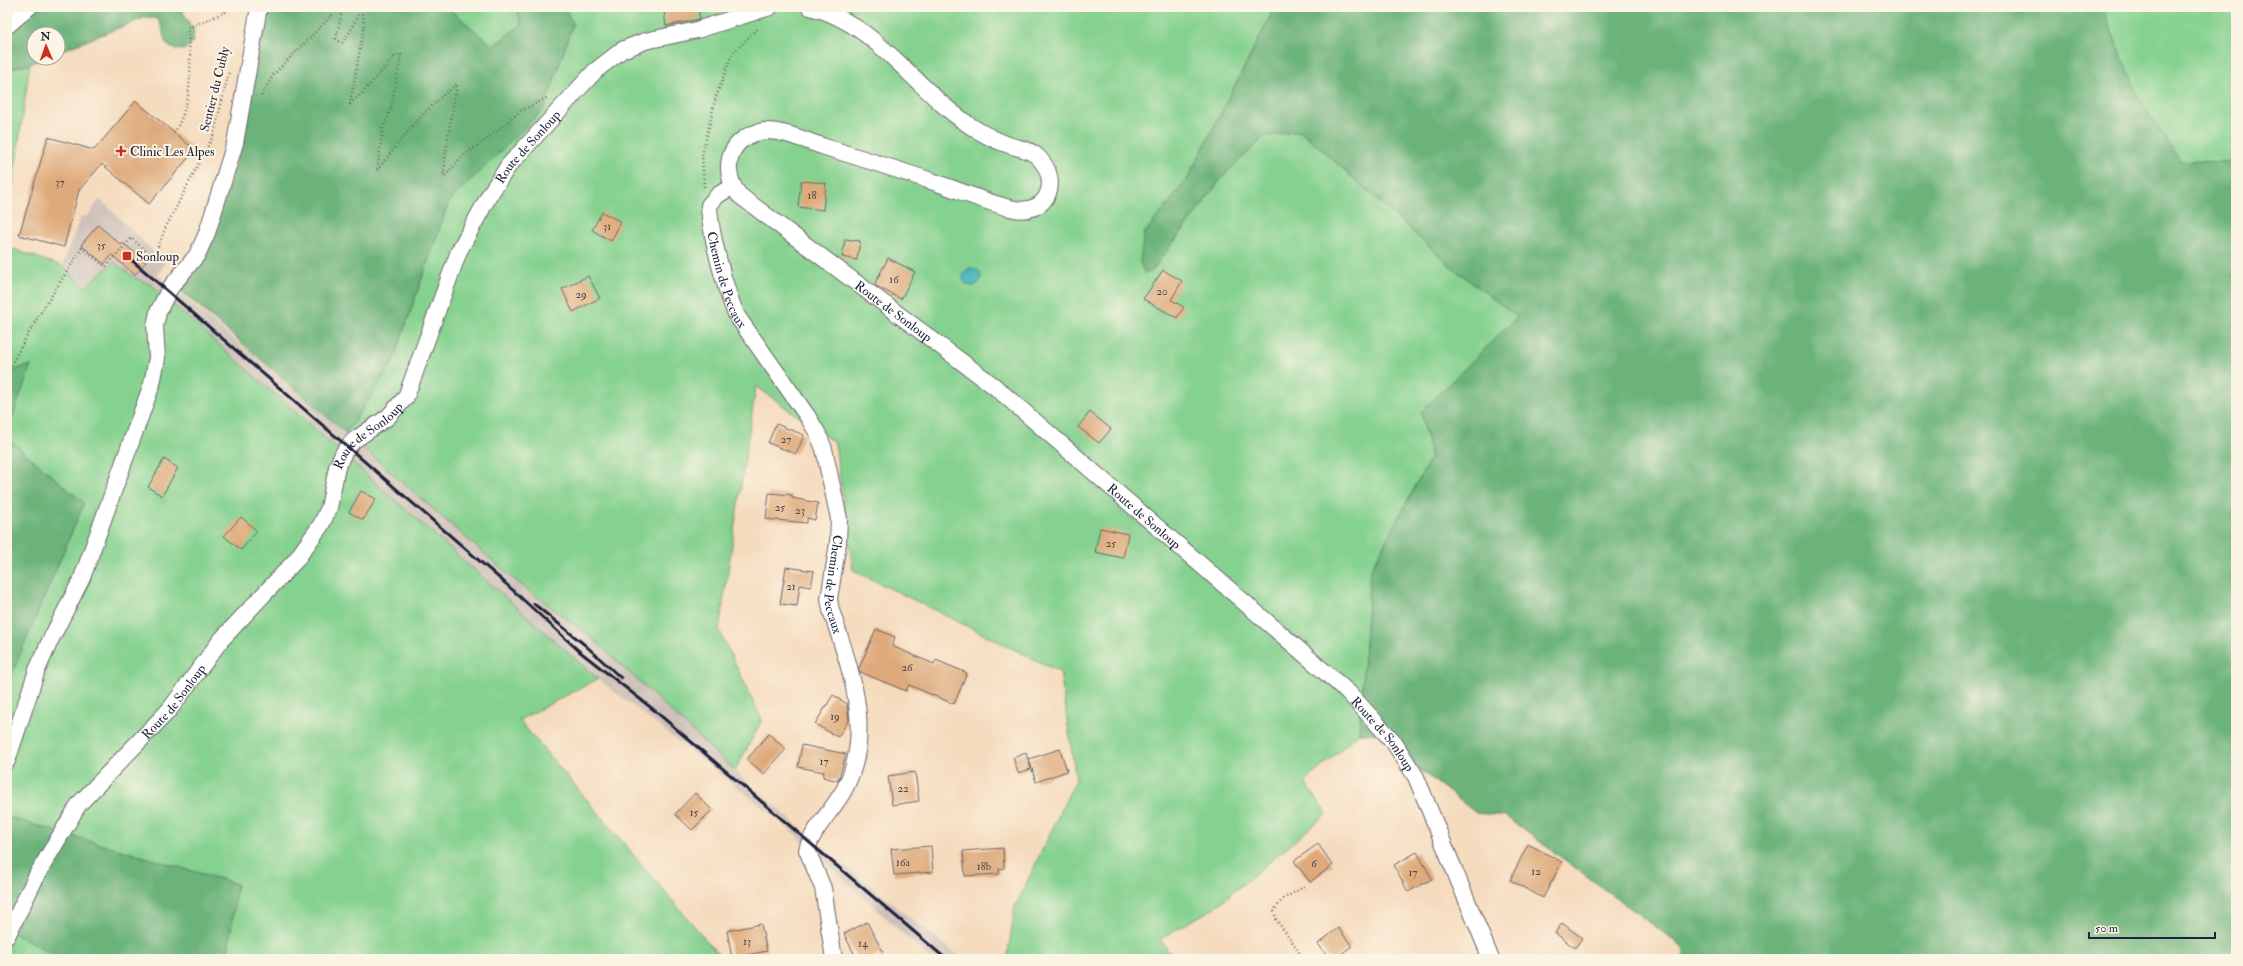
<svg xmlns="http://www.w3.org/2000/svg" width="2243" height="966" viewBox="0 0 2243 966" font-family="'IM FELL Double Pica',serif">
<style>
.industrial{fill:#cec1ba}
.green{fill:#85d18f;stroke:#547a65}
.forest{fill:#6cb37a;stroke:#476a5a}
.water{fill:#41b0bd;stroke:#32697c}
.building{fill:#deaa7b}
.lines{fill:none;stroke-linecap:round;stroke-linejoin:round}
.minor-casing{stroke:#6c6369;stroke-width:18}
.path{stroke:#6c6369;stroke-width:2.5;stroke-dasharray:1 3;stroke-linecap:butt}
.minor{stroke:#fff;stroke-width:16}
.rail{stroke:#22223b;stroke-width:3}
.poi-dot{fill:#c8321e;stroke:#fcf5e5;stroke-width:1.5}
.labels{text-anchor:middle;stroke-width:4;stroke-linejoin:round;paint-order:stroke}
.number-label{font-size:11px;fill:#51444b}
.street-label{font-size:13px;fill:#22223b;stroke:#fcf5e5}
.poi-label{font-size:13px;fill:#22223b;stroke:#fcf5e5;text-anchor:start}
</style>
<rect width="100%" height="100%" fill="#fcf5e5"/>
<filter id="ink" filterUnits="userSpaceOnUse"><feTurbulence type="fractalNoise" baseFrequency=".025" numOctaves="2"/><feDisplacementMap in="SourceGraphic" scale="8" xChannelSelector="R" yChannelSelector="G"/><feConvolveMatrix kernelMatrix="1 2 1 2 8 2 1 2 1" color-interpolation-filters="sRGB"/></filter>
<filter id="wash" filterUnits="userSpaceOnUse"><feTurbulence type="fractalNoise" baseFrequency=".012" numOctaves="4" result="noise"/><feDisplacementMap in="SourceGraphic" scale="16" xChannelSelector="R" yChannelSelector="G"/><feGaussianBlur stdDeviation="0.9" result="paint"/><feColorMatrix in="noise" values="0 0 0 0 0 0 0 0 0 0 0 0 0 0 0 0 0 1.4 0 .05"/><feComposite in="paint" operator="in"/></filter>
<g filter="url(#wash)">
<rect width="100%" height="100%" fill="#f5dbbe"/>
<path class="industrial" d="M100 199 165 263 157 275 346 433 510 576 592 638 735 771 837 860 963 959H931L778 819 598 679 150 284 135 278 114 262 85 287 62 266 81 216H88Z"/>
<path class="green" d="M447 7H517L521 25 493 46Z
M564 7H1275L1187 180 1144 234 1175 241 1224 175 1265 136 1301 131 1453 268 1518 317 1421 412 1431 457 1370 571 1359 733 1305 782 1327 814 1214 908 1160 939 1174 959H1007L1015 907 1076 779 1060 672 853 570 835 443 756 386 719 630 762 720 735 771 592 638 510 576 346 433 392 364 449 201 544 109 573 24Z
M2102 7H2236V162L2181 161 2137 95Z
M30 64 7 224V69Z
M7 247 62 266 85 287 114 262 135 278 150 284 598 679 519 720 722 959H227L237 884 7 817V685L84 503 7 438V432L30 366 7 372Z
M7 929 62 959H7Z"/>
<path class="forest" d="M7 7H180L194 31 193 42 184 50C155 49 170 32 156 18H144L58 52V34H34V58H44L30 64 7 69Z
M266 7H447L493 46 521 25 517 7H564L573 24 544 109 449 201 392 364 346 433 180 290 199 267 224 203 244 136Z
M1275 7H2102L2137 95 2181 161 2236 162V959H1684L1683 947 1505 816 1476 813 1405 758 1378 734 1359 733 1370 571 1431 457 1421 412 1517 317 1453 268 1301 131 1265 136 1224 175 1151 272 1144 273 1140 261 1144 234 1187 180Z
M31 365 7 432V372Z
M7 438 84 503 7 685Z
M7 817 237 884 227 959H62L7 929Z"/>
<path class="water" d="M963 277a9 9 0 1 1 18 0a9 9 0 1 1-18 0Z"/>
<g id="blocks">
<path class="building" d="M672 7H698L700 19 666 26 664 11 673 10Z
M136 101 195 150 149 204 102 164 79 190 64 247 19 235 48 137 94 150Z
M801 181 826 183 823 210 798 207Z
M602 212 621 222 611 241 592 230Z
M98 225 121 245 123 243 146 262 135 275 112 255 104 264 81 245Z
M845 239 860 241 857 260 842 257Z
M888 258 915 272 901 299 874 285Z
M1163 270 1182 281 1171 300 1184 307 1177 318 1143 299Z
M588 276 600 298 573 312 562 289Z
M1090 412 1111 429 1099 443 1078 427Z
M776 424 804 435 796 454 768 443Z
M164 459 178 468 162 496 148 487Z
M361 491 376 499 363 520 349 512Z
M769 493 792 495V498L818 503 815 520 807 518V523L766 519Z
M241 517 257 531 241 550 224 536Z
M1100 528 1128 534 1123 558 1095 552Z
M786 567 814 571 811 587 800 585 797 606 780 604Z
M876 629 895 637 892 646 934 664 936 660 967 673 954 704 909 685 906 691 860 672 859 668Z
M833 695 847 704 849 720 838 737 815 724Z
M769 734 786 749 764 774 747 759Z
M802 745 846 754 838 781 823 777 824 772 798 767Z
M1060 749 1067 771 1036 782 1029 759Z
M1026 753 1031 769 1018 773 1013 758Z
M915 772 919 801 892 805 888 776Z
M695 793 712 810 692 830 675 814Z
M1318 844 1333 865 1310 882 1294 861Z
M1528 844 1562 862 1543 898 1510 880Z
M931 846 933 872 894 875 891 849Z
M1003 848 1004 868 999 869V874L965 876 963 851Z
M1417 852 1432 879 1408 892 1394 865Z
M867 922 883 952 869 959H857L844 934Z
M1562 923 1582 938 1575 948 1555 933Z
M761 924 767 951 732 958 727 931Z
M1338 928 1352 946 1334 959H1330L1318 944Z"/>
</g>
</g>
<g filter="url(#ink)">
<use href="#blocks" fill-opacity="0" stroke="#6c6369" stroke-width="1"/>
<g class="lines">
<defs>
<g id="minor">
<path id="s1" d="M810 7C879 23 918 95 977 130 987 136 997 141 1009 145 1019 149 1030 149 1038 157 1063 182 1046 218 1010 208 986 202 963 192 940 184 902 171 864 159 825 147 806 141 783 130 764 131 750 133 736 141 731 155 726 170 730 183 739 195L994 386 1348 692 1393 741 1416 777 1491 959"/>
<path d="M7 26 29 7"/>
<path id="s2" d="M733 186 718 195 709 205C710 233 725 290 737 316L808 417 818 434 824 449 839 519 838 543 829 599 831 610C849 666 875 730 845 788 835 808 812 829 807 850L823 888 834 959"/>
<path d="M7 761 37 670 50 641 82 578 152 384 157 358 155 326 158 312 170 288 197 255 207 233 235 143 259 7"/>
<path id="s3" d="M7 936 38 873 79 804 170 709 221 640 296 560 321 525 329 508 337 467 344 452 353 441 388 417 406 397 459 251 490 194 509 165 595 71 622 50 645 41 697 30 770 7"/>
</g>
</defs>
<use href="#minor" class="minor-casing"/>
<path class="path" d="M343 7 336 39 342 43 350 32 360 11 363 15 364 27 350 104 362 93 396 55H401L391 109 383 127 377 171C402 137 424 110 457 84L447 143 443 178 462 157 495 133 520 111 547 98
M261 96 274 74 340 7
M174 133C194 100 191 65 188 28L225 12 227 7
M704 187 702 156 716 97 732 54 758 28
M7 372 36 320 82 248 106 267 131 238 154 258 165 229 214 134 229 72
M1304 959 1276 919 1274 910 1283 899 1305 886"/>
<use href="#minor" class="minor"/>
<path class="rail" d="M127 256 505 583 579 651 654 710 946 959
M534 604 585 645 621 678"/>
</g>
</g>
<g class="poi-dot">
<path d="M119 145h4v4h4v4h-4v4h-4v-4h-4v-4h4z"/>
<rect x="122" y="251" width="10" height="10" rx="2"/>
</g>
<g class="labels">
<g class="number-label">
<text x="60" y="186">37</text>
<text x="812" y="199">18</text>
<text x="607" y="230">31</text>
<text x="101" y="249">35</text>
<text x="894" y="283">16</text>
<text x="1162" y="295">20</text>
<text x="581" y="298">29</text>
<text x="786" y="443">27</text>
<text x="780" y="511">25</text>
<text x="800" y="514">23</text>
<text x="1111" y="547">25</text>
<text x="791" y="590">21</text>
<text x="907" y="671">26</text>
<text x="835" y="720">19</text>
<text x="824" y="765">17</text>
<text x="903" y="792">22</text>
<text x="694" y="816">15</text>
<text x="903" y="866">16a</text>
<text x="1314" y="867">6</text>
<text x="984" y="870">18b</text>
<text x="1536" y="875">12</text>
<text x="1413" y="876">17</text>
<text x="747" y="945">13</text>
<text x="863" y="947">14</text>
</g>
<g class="street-label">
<text transform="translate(214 89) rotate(-76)" y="5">Sentier du Cubly</text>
<text dy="5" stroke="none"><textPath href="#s3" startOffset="962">Route de Sonloup</textPath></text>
<text dy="5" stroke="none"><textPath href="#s2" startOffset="108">Chemin de Peccaux</textPath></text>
<text dy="5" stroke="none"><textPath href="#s1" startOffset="898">Route de Sonloup</textPath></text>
<text dy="5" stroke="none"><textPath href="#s3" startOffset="626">Route de Sonloup</textPath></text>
<text dy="5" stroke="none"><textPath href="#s1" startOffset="1222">Route de Sonloup</textPath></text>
<text dy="5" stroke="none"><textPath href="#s2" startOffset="443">Chemin de Peccaux</textPath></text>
<text dy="5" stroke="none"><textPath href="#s3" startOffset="290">Route de Sonloup</textPath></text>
<text dy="5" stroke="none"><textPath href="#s1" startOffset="1546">Route de Sonloup</textPath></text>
</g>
<g class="poi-label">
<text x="130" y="156">Clinic Les Alpes</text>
<text x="136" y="261">Sonloup</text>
</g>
</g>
<rect width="2243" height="966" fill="none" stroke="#fcf5e5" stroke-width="24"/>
<g transform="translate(46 46) rotate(358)"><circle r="19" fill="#fcf5e5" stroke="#a5a1a1"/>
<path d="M0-3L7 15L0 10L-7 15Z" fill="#c8321e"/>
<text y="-6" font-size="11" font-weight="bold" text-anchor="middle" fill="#22223b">N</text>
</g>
<path d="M2089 932v6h126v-6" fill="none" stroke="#22223b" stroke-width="2"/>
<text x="2095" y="932" font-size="12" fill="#22223b" stroke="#fcf5e5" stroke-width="3" paint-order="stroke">50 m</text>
</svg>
